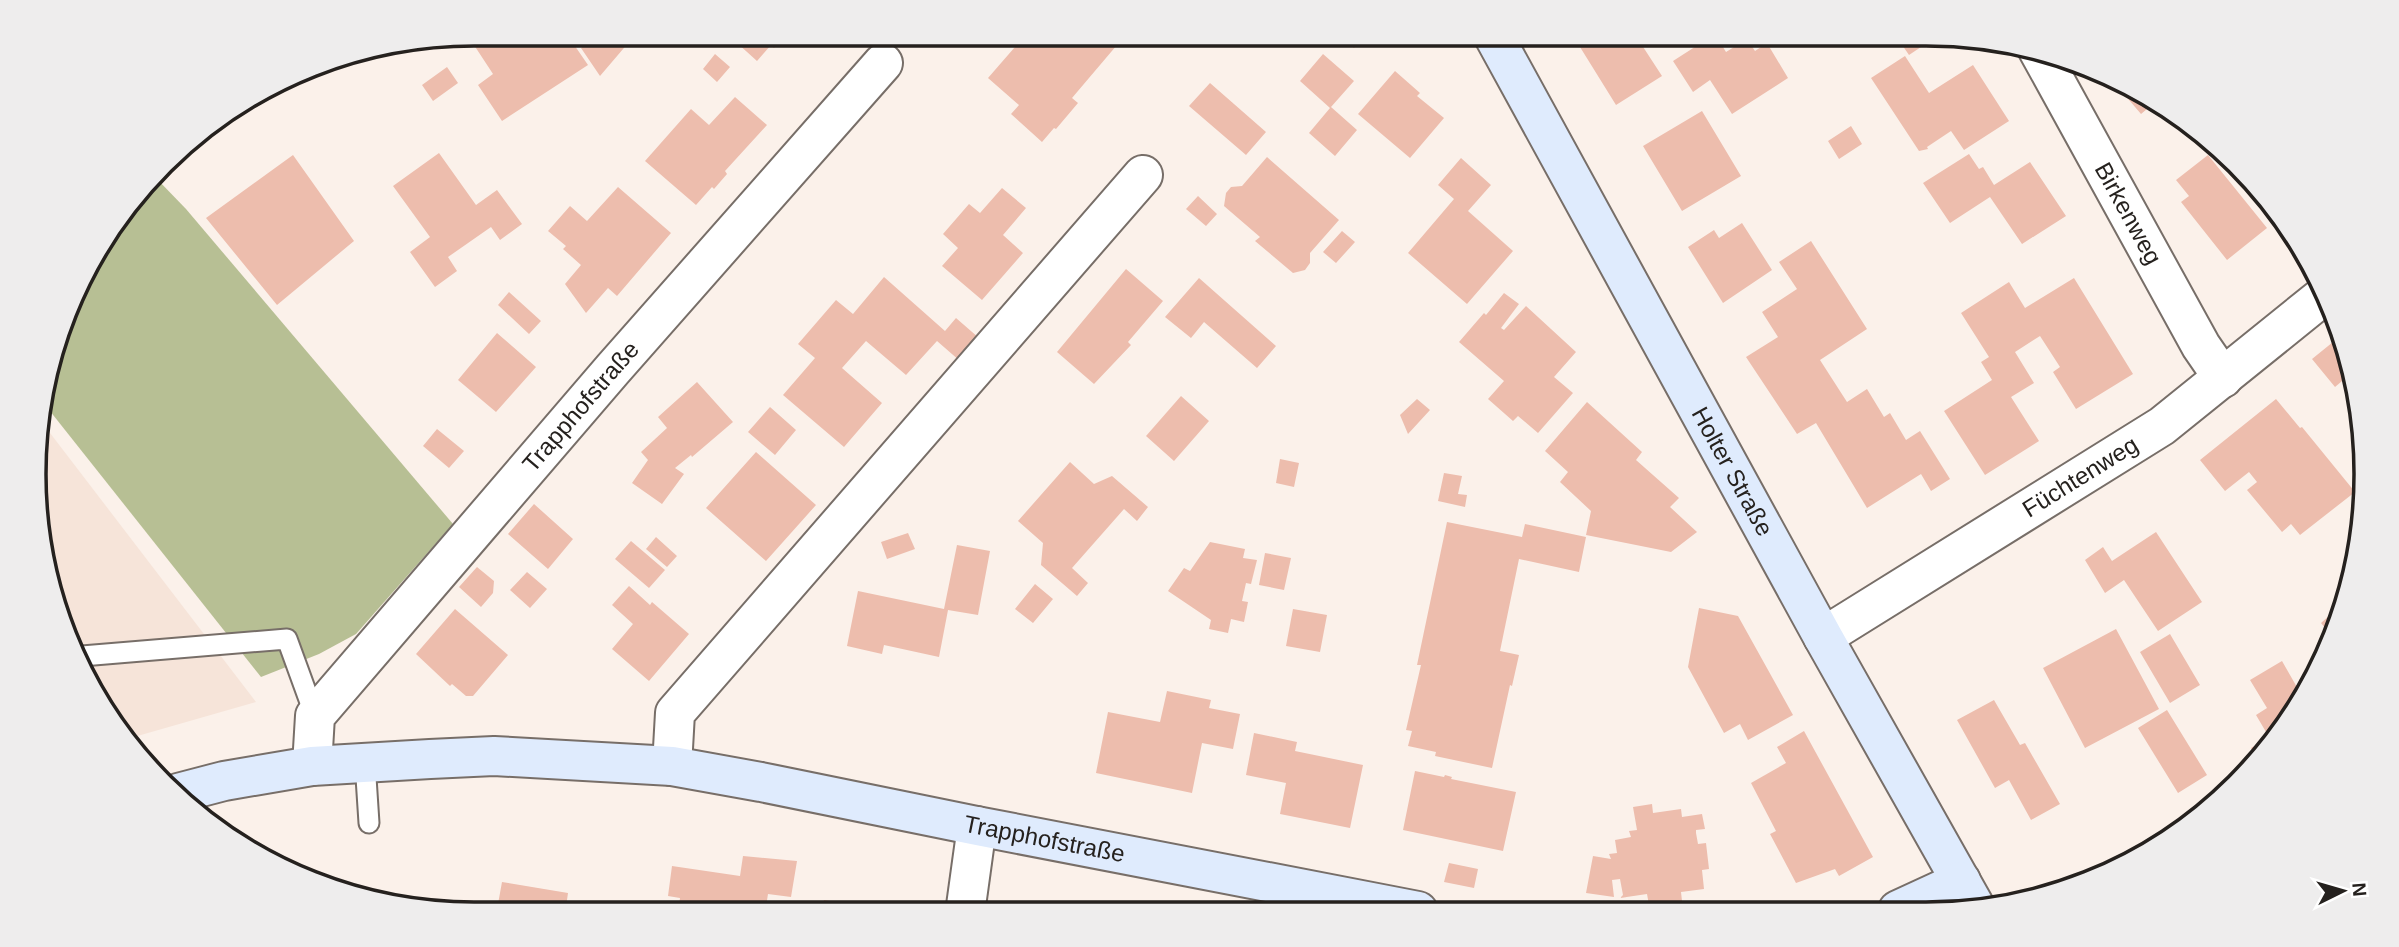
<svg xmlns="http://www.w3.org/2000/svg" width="2399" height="947" viewBox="0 0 2399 947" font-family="Helvetica,sans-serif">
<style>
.built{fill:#f6e4d9}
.forest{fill:#b7bf94}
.building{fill:#edbdad}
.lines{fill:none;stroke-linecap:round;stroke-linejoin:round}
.lane-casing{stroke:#776e68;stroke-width:23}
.street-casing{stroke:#776e68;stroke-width:42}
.secondary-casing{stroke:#776e68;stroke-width:42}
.lane{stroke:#fff;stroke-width:19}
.street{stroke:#fff;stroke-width:38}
.secondary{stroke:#dfebfd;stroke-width:38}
.labels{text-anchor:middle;stroke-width:5;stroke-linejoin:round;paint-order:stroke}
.street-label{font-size:24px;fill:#25211e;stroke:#fff}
.rim{fill:none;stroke:#25211e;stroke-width:3.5}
</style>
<rect width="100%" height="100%" fill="#fbf1ea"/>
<path class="built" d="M37 416 256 702 127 739 107 718 42 560Z"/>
<path class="forest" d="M155 177 186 209 453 524 356 634 319 654 261 677 42 401 92 254Z"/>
<path class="building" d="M482 33H566L588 65 502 121 478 85 493 74 474 45 485 38Z
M594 33H634L635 35 600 76 581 48 595 38 592 34Z
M726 33H787L774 48 771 45 757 61Z
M805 33H830L819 46Z
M1027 33H1104L1117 45 1072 98 1078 103 1056 129 1054 128 1042 142 1011 114 1019 105 988 78Z
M1338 33H1367L1354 48Z
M1593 33H1634L1662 76 1616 105 1580 47 1576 44Z
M1894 33H1925L1939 35 1909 55Z
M1715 34 1726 52 1747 39 1755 51 1767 43 1788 78 1732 114 1710 80 1693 92 1673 61Z
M715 54 730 67 717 82 703 69Z
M1323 54 1354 81 1331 107 1357 130 1335 156 1309 133 1330 108 1300 81Z
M1905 56 1929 93 1973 65 2009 121 1964 150 1951 131 1927 147 1928 149 1919 151 1871 78Z
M447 67 458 83 433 101 422 85Z
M1395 71 1420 93 1417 96 1444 118 1410 158 1358 114Z
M1210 83 1266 132 1246 155 1189 106Z
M2118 87 2153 104 2141 114Z
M735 97 767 125 725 171 727 174 714 189 712 187 696 205 645 161 691 109 709 125Z
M1702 111 1741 176 1682 211 1643 146Z
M1851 126 1862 144 1839 159 1828 141Z
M439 153 476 205 497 190 522 224 500 240 491 227 448 257 457 271 435 287 410 252 430 237 393 186Z
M1969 154 1979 169 1983 167 1994 185 2030 162 2066 216 2022 244 1990 197 1950 223 1923 183Z
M293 155 354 241 277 305 206 218Z
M2208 155 2267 228 2227 260 2181 202 2189 196 2176 180Z
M1267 157 1339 220 1310 253V263L1305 270 1293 273 1255 241 1260 237 1224 206 1226 193 1231 187 1242 186Z
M1461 158 1491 185 1468 211 1513 251 1467 304 1408 253 1454 199 1438 185Z
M618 187 671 233 617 296 608 288 586 313 565 284 581 265 563 249 566 246 548 231 570 206 587 221Z
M1002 188 1026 208 1003 235 1023 253 982 300 942 266 958 248 943 234 969 204 980 213Z
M1198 196 1217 214 1206 226 1186 209Z
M2268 210 2298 244 2292 249 2264 214Z
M1742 223 1772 270 1723 303 1688 247 1714 230 1719 238Z
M1342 231 1355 242 1336 263 1323 252Z
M1811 241 1867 329 1820 360 1847 402 1867 389 1884 417 1890 413 1906 440 1920 431 1950 479 1931 491 1921 474 1867 508 1816 423 1797 434 1746 357 1778 337 1762 312 1797 289 1779 262Z
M1126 269 1163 301 1128 342 1131 345 1094 384 1057 352Z
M884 277 945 331 956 318 979 338 960 361 937 341 906 375 866 341 842 368 882 403 844 447 783 395 815 358 798 344 836 300 853 314Z
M1199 278 1276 346 1257 368 1204 322 1191 338 1165 317Z
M2074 278 2133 374 2076 409 2053 372 2060 367 2040 336 2015 352 2034 383 2011 397 2039 441 1985 475 1944 411 1992 380 1981 362 1989 357 1961 313 2009 282 2025 308Z
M509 292 541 321 529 334 498 305Z
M1504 293 1519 304 1501 328 1504 330 1526 306 1576 352 1554 377 1573 393 1538 433 1518 416 1513 421 1488 399 1504 381 1459 342 1484 313 1486 315Z
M497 333 536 367 496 412 458 380Z
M2333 342 2340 350 2348 376 2335 387 2312 359Z
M697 382 733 422 692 457 691 455 675 468 684 474 662 504 632 483 648 460 641 452 667 428 658 417Z
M1181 396 1209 421 1174 461 1146 436Z
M1417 399 1430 410 1408 434 1400 415Z
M2276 399 2300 428 2302 427 2355 492 2300 535 2291 524 2282 532 2247 490 2257 482 2249 472 2225 491 2200 460Z
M1587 402 1642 452 1636 460 1679 498 1670 507 1697 532 1671 552 1586 535 1591 511 1560 482 1568 472 1545 451Z
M770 407 796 430 775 455 748 432Z
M437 429 464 451 449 468 423 446Z
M756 452 816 505 766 561 706 508Z
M1280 459 1299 463 1294 487 1276 483Z
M1070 462 1094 484 1112 476 1148 507 1137 521 1124 509 1072 568 1088 583 1077 596 1041 565 1043 543 1018 521Z
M1444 473 1462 476 1458 494 1467 495 1465 507 1438 501Z
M534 504 573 539 548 569 508 534Z
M1447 522 1522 537 1525 524 1586 537 1579 572 1519 559 1500 651 1519 655 1512 686 1510 685 1492 768 1435 756 1436 752 1408 746 1412 731 1406 730 1421 665H1417Z
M2156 532 2202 602 2158 631 2124 580 2105 593 2085 560 2103 547 2112 561Z
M908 533 915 549 887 559 881 542Z
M656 537 677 556 667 567 646 549Z
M631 541 665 570 649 588 615 559Z
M1210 542 1245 549 1243 558 1257 560 1251 584 1246 583 1242 601 1248 602 1244 622 1231 619 1228 633 1209 629 1211 620 1168 591 1184 568 1190 571Z
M957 545 990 551 978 615 948 610 939 657 884 645 882 654 847 646 858 591 944 609Z
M1265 553 1291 558 1284 590 1259 585Z
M477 567 494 581 493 593 481 607 459 587Z
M527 572 547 589 530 608 510 590Z
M1035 584 1053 599 1033 623 1015 609Z
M629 586 650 605 652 602 689 634 649 681 612 649 633 624 612 605Z
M1699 608 1738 616 1793 715 1748 740 1740 724 1724 733 1688 667Z
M455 609 508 655 473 696H466L452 684 450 686 416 654Z
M1293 609 1327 615 1320 652 1286 646Z
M2331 614H2339L2330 634 2321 623Z
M2116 629 2159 709 2085 748 2043 668Z
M2170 634 2200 685 2170 703 2140 652Z
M2282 661 2298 689 2303 687 2305 689 2292 718 2257 758 2251 748 2269 737 2256 715 2267 708 2250 680Z
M1167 691 1211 700 1209 708 1240 714 1233 749 1202 743 1192 793 1096 773 1108 712 1160 722Z
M1994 700 2020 745 2025 743 2060 804 2031 820 2009 780 1995 788 1957 720Z
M2167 710 2207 775 2178 793 2138 728Z
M1804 731 1873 857 1839 876 1835 869 1796 883 1770 834 1776 831 1751 783 1786 763 1777 747Z
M1254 733 1297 742 1295 751 1363 765 1350 828 1280 814 1286 783 1246 775Z
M1415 771 1444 777 1445 775 1452 777 1451 779 1516 792 1503 851 1403 830Z
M1652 804 1653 813 1681 809 1682 817 1702 814 1705 829 1696 830V833L1698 844 1706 843 1709 869 1702 870 1704 889 1681 892 1683 910 1678 911H1650L1647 894 1620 898 1623 895 1620 879 1612 880 1614 897 1586 893 1593 856 1611 859 1609 854 1617 853 1615 840 1631 837 1629 831 1637 830 1633 807Z
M743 856 797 861 791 897 768 894 765 913H678L680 898 668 896 672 866 740 876Z
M1449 863 1478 869 1474 888 1444 882Z
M502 882 568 893 565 914H490L492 903 498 904Z
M824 900 849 904 850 901 916 913H821Z"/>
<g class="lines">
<defs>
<path id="lane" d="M82 656 287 639 315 716
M365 762 369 823"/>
<g id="street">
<path id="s1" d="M2037 48 2201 346 2223 378"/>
<path id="s2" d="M1823 637 2162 426 2322 297"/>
<path id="s3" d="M312 766 315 716 613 369 883 63"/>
<path d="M672 766 675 713 1143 175"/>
<path d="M965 913 977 826"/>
</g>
<g id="secondary">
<path id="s4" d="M1492 33 1823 637 1977 910"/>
<path id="s5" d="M178 793 224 781 312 766 430 759 494 756 672 766 761 782 977 826 1418 911"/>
<path d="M1898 910 1961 881"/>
</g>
</defs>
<use href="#lane" class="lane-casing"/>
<use href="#street" class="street-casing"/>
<use href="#secondary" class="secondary-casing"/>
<use href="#lane" class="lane"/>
<use href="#street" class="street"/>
<use href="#secondary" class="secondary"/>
</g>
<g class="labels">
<g class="street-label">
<text dy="8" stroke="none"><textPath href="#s1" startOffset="189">Birkenweg</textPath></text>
<text dy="8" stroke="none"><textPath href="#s3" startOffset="458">Trapphofstraße</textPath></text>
<text dy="8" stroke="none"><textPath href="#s4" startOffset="500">Holter Straße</textPath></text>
<text dy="8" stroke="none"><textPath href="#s2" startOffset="303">Füchtenweg</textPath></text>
<text dy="8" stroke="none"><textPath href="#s5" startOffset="877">Trapphofstraße</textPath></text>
</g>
</g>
<path d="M0 0H2399V947H0ZM474 46H1926A428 428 0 0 1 2354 474V474A428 428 0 0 1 1926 902H474A428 428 0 0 1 46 474V474A428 428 0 0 1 474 46Z" fill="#eeeded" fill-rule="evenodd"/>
<path class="rim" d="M474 46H1926A428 428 0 0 1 2354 474V474A428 428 0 0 1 1926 902H474A428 428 0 0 1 46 474V474A428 428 0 0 1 474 46Z"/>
<g transform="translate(2343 891) rotate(85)" stroke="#ffffff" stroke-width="5" paint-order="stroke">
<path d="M0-5L12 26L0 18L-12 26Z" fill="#25211e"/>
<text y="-10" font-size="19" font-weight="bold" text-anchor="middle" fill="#25211e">N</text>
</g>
</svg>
